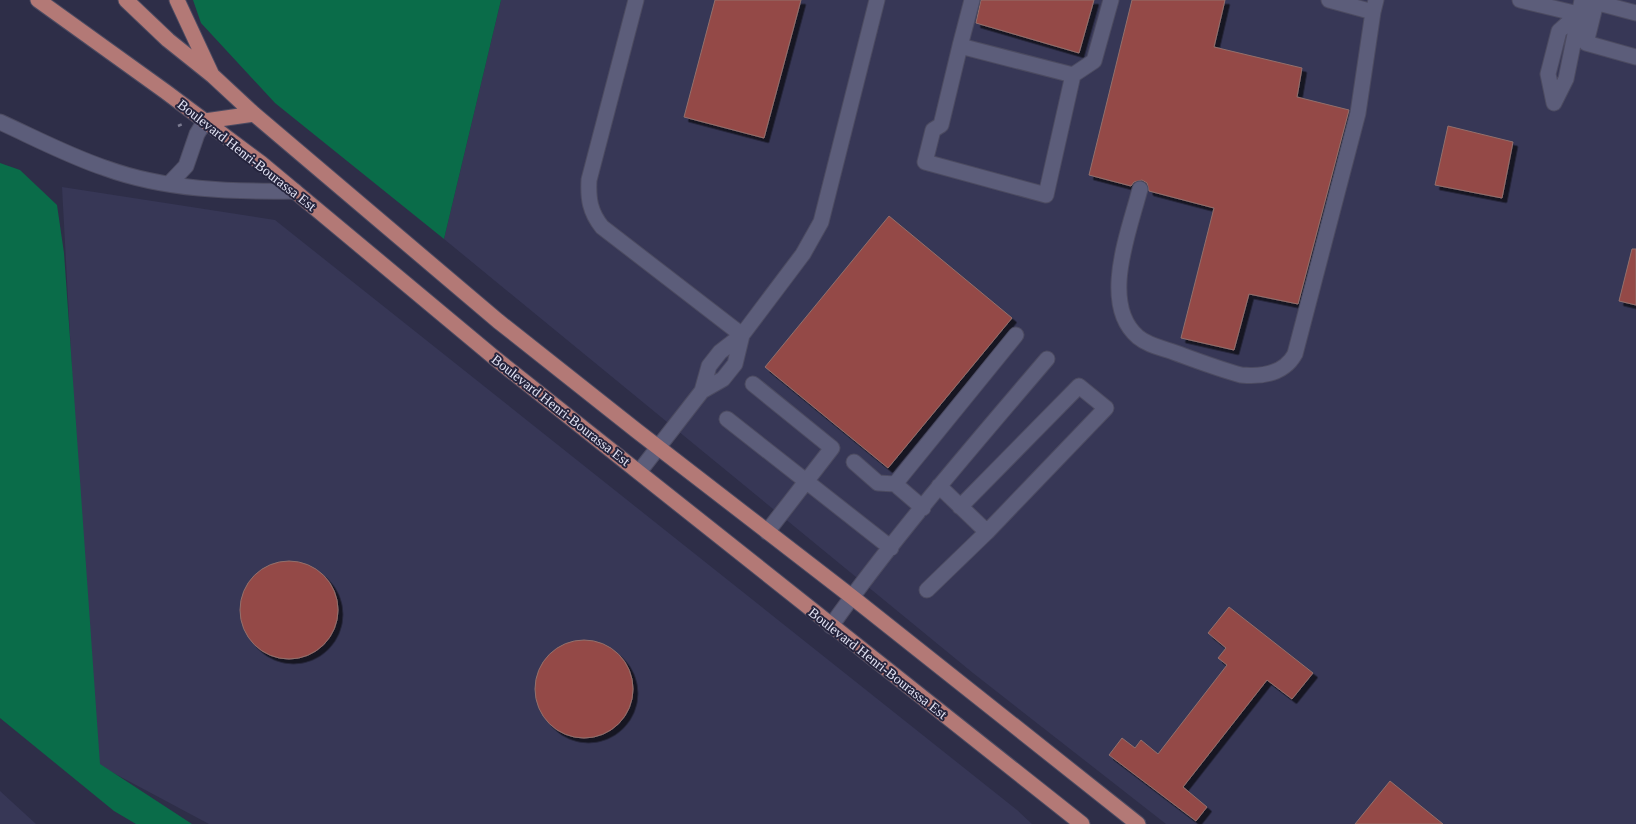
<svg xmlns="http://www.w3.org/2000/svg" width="1636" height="824" viewBox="0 0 1636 824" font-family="'Times New Roman',serif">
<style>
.built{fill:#373756}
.forest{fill:#0a6c49}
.building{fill:#944946;stroke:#93706c;filter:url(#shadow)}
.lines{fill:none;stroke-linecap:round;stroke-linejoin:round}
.minor-casing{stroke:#4c4b61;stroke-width:17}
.major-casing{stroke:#4c4b61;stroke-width:17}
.path{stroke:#7b7b91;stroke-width:2.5;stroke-dasharray:4 4;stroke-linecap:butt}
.minor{stroke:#5c5d7a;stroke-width:15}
.major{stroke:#b37976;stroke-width:15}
.labels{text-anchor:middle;stroke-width:4;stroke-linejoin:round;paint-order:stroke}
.street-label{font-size:14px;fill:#e2e3f4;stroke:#25243d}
</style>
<defs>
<filter id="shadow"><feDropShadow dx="4.5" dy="4.5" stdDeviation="0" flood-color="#0009"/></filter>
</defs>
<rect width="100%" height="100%" fill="#2e2e48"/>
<path class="built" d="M501 0H1636V824H1166L973 673 444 239Z
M62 187 275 220 1017 810 1032 824H209L93 762Z
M0 791 36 824H0Z"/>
<path class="forest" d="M193 0H501L444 239 275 103 201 23Z
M0 163 20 170 57 205 64 253 100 764 192 824H136L114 811 0 718Z"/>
<path class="building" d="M715 0H801L764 138 684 117Z
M981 0H1094L1079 53 976 23Z
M1132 0H1225L1214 47 1302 68 1297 97 1349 110 1298 304 1249 294 1234 350 1181 338 1214 208 1149 191 1147 183 1142 180 1134 182 1131 186 1089 175Z
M1448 126 1513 142 1502 198 1435 185Z
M889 216 1012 318 888 468 765 367Z
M1632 249H1636V305L1619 301Z
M240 610a49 49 0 1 1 98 0a49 49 0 1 1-98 0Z
M1229 607 1313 673 1292 699 1267 680 1183 787 1207 807 1196 821 1109 755 1122 738 1135 748 1141 740 1158 754 1227 665 1218 658 1226 648 1208 633Z
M535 689a49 49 0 1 1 98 0a49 49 0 1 1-98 0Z
M1390 781 1443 824H1355Z"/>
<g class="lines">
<defs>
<path id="minor" d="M636 0 589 180C588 199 590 212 602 227L742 335
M972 0 960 46 1073 75 1094 61 1111 0
M1329 0 1373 12 1376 0
M1520 0 1578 14
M1587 0 1636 13
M1596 3 1586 43 1636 57
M960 46 941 125 933 130 925 162 1046 195 1073 75
M1554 103 1566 79 1582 0
M1554 103 1548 74 1559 31 1578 14
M0 122C35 138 69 156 105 168 165 190 232 192 295 191
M169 184 186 166 197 134 205 121
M1140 189C1130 229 1099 304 1138 337 1149 346 1163 348 1176 353 1198 361 1219 369 1241 375 1262 377 1284 374 1295 354L1358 113 1373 12
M753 384 832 448 767 532
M702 391 709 366 720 352 742 335 803 254 821 222 877 0
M727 419 891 548
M854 462 878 483 895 484
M639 472 702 391 723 379 735 364 742 335
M939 486 987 532 1106 408 1079 386 960 507
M923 508 895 484 1016 335
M927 590 987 532
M831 626C897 533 973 446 1047 359"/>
<path id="major" d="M38 0 166 92 261 163 496 359 1082 824
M126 0 168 40 213 76 254 114 498 321 637 431 852 597 1138 824
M177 0 211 73
M205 121 254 114"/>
</defs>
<use href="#minor" class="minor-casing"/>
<use href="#major" class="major-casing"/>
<path class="path" d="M178 126 185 123"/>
<use href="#minor" class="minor"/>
<use href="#major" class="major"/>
</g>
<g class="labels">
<g class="street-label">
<text transform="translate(247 155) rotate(38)" y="5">Boulevard Henri-Bourassa Est</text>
<text transform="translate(561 410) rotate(38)" y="5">Boulevard Henri-Bourassa Est</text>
<text transform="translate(878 663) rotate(38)" y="5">Boulevard Henri-Bourassa Est</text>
</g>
</g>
</svg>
